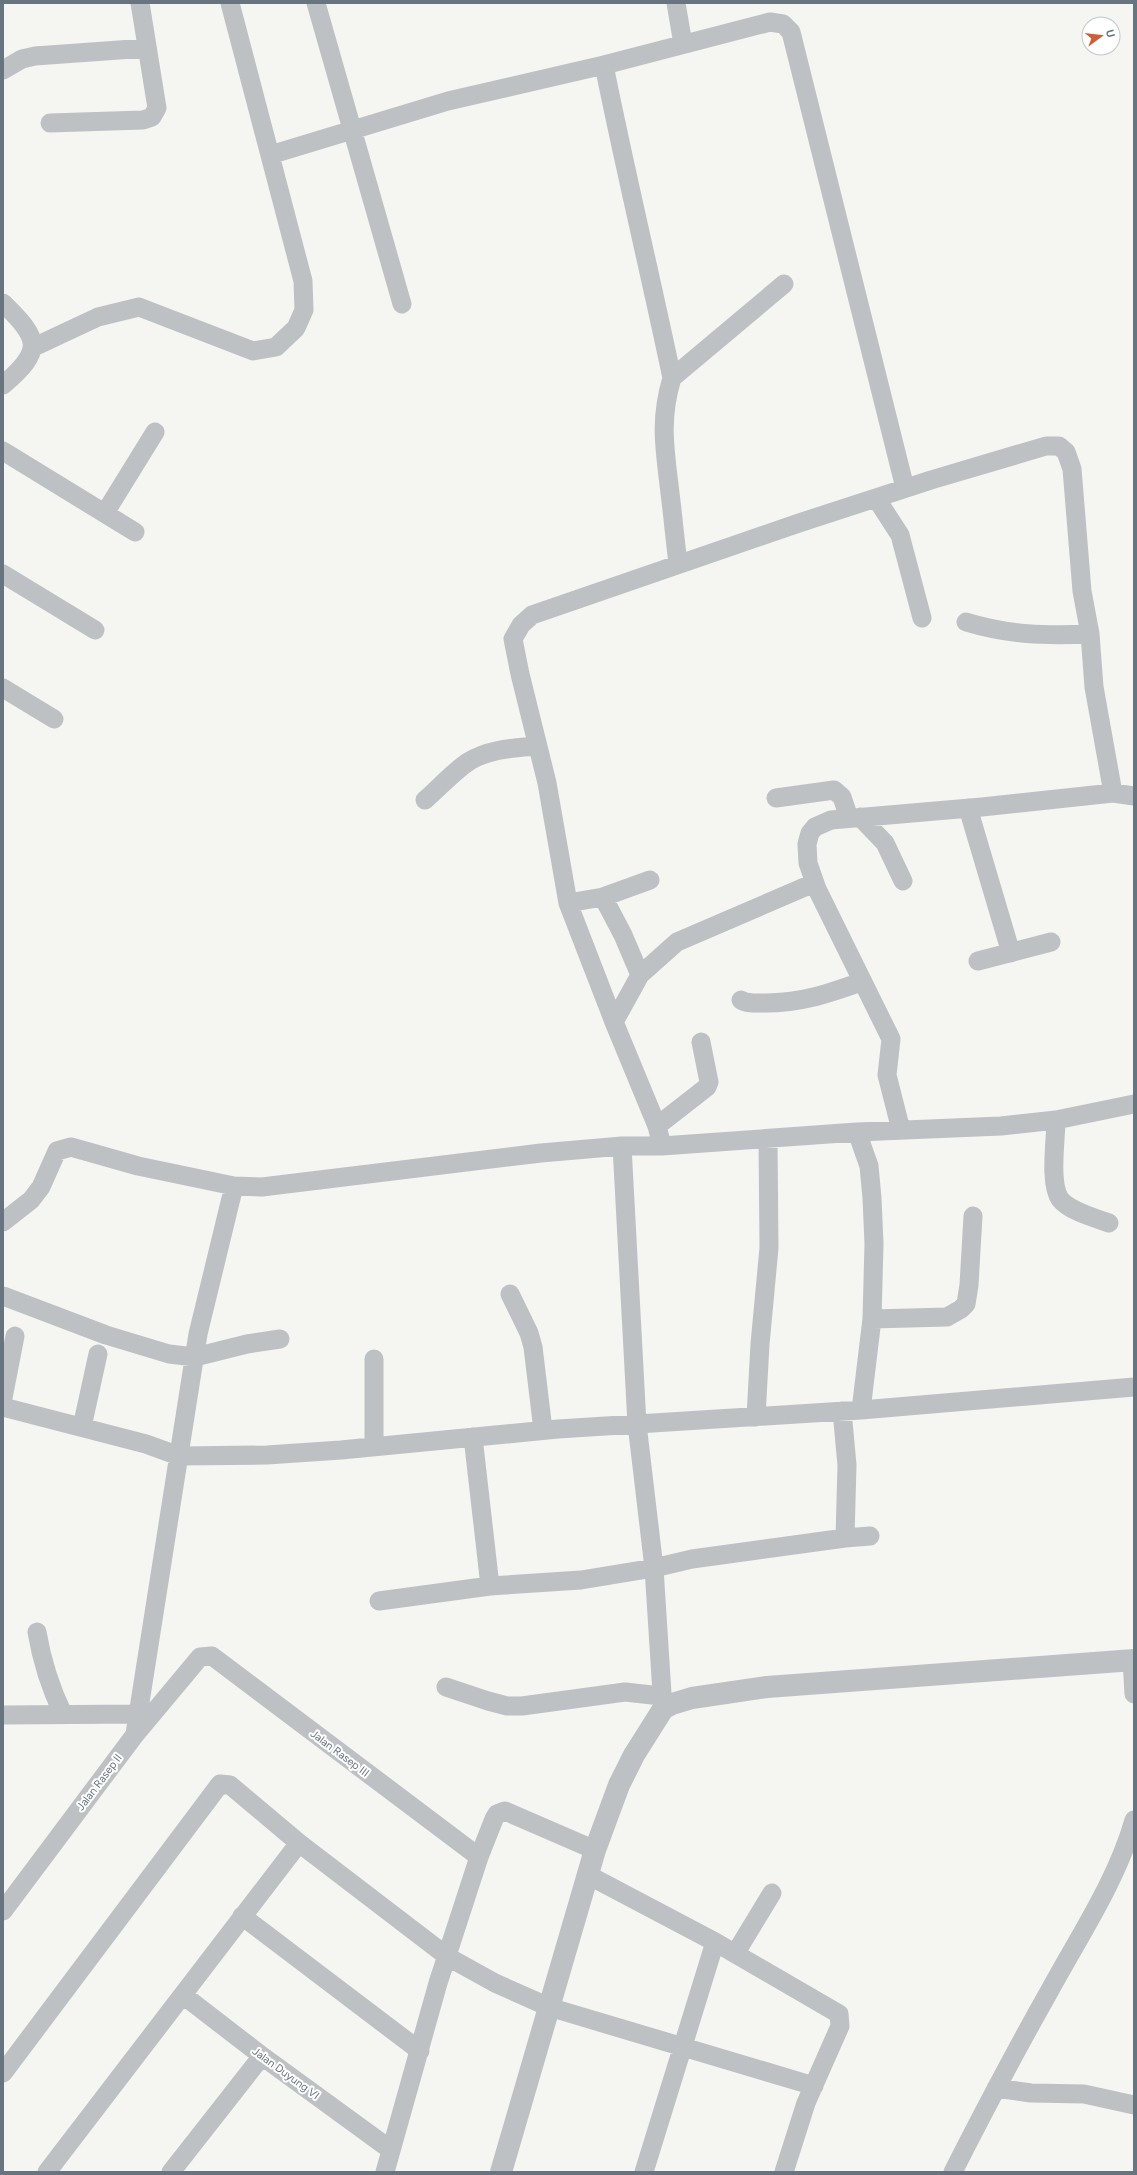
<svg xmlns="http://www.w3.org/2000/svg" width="1137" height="2175" viewBox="0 0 1137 2175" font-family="Figtree,sans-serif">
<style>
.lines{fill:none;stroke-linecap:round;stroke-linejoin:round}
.minor{stroke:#bdc1c4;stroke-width:19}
.tertiary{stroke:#bdc1c4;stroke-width:22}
.labels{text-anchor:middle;stroke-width:4;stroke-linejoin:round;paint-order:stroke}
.street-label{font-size:11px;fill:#687580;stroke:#fff}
</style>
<rect width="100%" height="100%" fill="#f5f5f2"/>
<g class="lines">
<path class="minor" d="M316 3 402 304
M676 3 683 44
M604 65 770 22 783 24 791 32 905 488
M3 70 22 59 35 56 147 48
M50 123 143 120 152 117 157 108 140 3
M270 155 448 101 604 65C625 170 650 273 672 378
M3 303C40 339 44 350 3 385
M34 347 98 317 139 307 253 351 276 347 296 328 304 310 303 281 230 3
M3 451 135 532
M876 498 900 535 922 618
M105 513 155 432
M678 563C675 540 673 517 670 493 665 450 659 421 672 378L784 284
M3 574 95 630
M966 622C1009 635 1045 636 1090 634
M3 688 54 719
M776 798 834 790 842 797 849 818
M425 800C439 788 453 772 468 762 488 749 514 748 537 746
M968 808 1011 953
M860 817 885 843 903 881
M603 897 650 880
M568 903 603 897 623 935 640 975 614 1022
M978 961 1051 942
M640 975 677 942 814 883
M741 1000C747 1004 757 1003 765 1003 801 1003 827 994 861 982
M1056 1120C1056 1139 1049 1183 1060 1199 1069 1211 1095 1218 1109 1223
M657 1126 707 1087 709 1082 701 1042
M901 1130 887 1075 891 1039 817 889 808 863 807 844 810 833 815 827 831 820 982 807 1113 793
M857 1132 869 1166 872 1198 874 1244 872 1319 861 1410
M622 1146 637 1424 654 1568 663 1709
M662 1146 657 1126 614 1022 568 903 547 783 520 674 513 639 521 625 532 615 799 523 931 480 1046 446H1059L1066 452 1072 469 1082 591 1090 634 1094 687 1113 793 1134 796
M3 1222 31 1200 41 1187 57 1151 71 1147 138 1166 234 1186 262 1187 541 1153 622 1146H662L857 1132 1001 1126 1056 1120 1134 1104
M510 1294 529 1333 533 1347 543 1430
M3 1296 106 1335 169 1354 195 1357 247 1344 280 1339
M872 1319 947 1317 961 1309 966 1304 969 1285 973 1216
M3 1398 15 1336
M3 1407 146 1444 179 1456 267 1455 341 1450 558 1429 861 1410 1134 1387
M842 1411 847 1465 845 1538 870 1536
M756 1417 760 1344 769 1248 768 1139
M82 1427 98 1354
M473 1437 490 1586
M374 1447V1359
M379 1601 490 1586 581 1580 654 1568 692 1559 845 1538
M37 1632C42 1662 50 1687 63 1714
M1132 1660 1134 1694
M446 1687 488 1701 507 1706H522L625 1692 661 1696
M3 1715 139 1714
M135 1734 198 1334 234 1186
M588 1875 715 1942 839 2014 840 2026 806 2103 784 2172
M3 1911 134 1736 200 1657 212 1656 479 1857
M242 1916 420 2051
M735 1954 772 1893
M183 1995 262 2056 391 2150
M3 2073 220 1784 230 1785 299 1843 448 1957 495 1983 549 2007 814 2086
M996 2088 1031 2093 1084 2094 1134 2105
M47 2172 299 1843
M171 2172 262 2056
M385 2172 438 1983 479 1857 494 1819 497 1814 505 1811 595 1850
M644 2172 715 1942
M953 2172C984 2111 1016 2050 1050 1990 1080 1935 1117 1880 1134 1820"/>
<path class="tertiary" d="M501 2172 595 1850 619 1785 634 1755 663 1709 672 1704 692 1698 767 1687 1134 1660"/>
</g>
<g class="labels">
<g class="street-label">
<text transform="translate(340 1753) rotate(37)" y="4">Jalan Rasep III</text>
<text transform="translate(99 1782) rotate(-53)" y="4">Jalan Rasep II</text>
<text transform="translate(286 2073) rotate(36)" y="4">Jalan Duyung VI</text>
</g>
</g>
<rect width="1137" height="2175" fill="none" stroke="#687580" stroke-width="8"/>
<g transform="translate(1101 36) rotate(75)"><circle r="19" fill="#ffffff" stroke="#c3c8cc"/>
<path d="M0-3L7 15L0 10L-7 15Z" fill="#ce5e39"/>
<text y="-6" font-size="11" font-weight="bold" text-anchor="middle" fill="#687580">U</text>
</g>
</svg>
